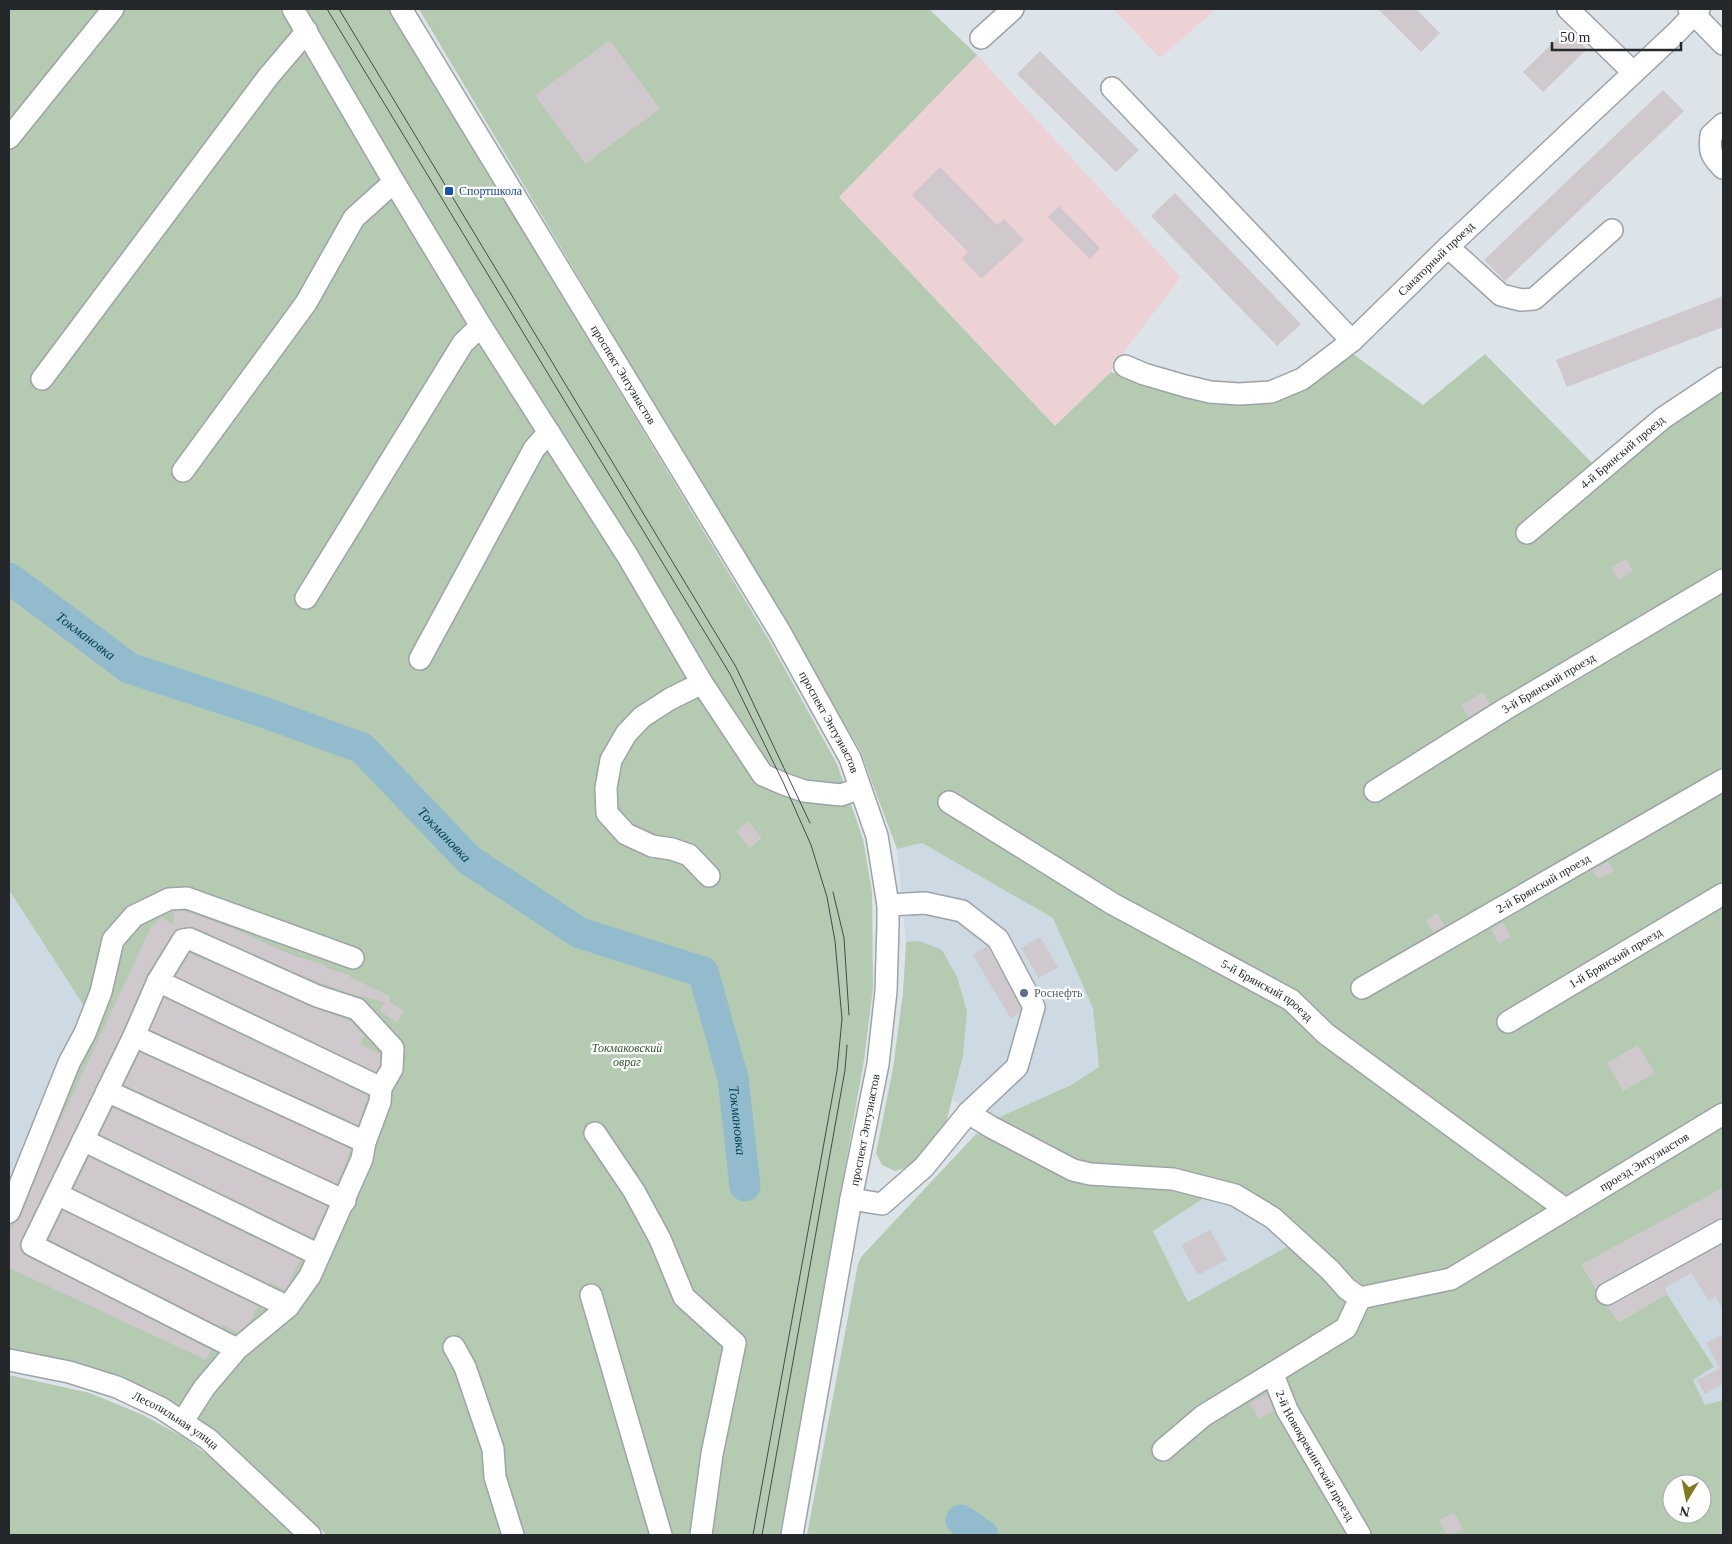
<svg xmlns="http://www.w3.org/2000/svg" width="1732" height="1544" viewBox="0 0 1732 1544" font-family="'Times New Roman',serif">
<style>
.built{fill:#cddae4}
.medical{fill:#ecd1d5}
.green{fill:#b4cab1;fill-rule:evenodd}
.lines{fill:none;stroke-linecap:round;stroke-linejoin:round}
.river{stroke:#92bcce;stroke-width:31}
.building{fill:#cfc8cc}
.minor-casing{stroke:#9da3a7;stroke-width:24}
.minor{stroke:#fff;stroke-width:21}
.tram{stroke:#464a4c;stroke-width:1}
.transit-dot{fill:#1a4fb4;stroke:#fff;stroke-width:2}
.service-dot{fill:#5c6f8a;stroke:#fff;stroke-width:2}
.labels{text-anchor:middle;stroke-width:4.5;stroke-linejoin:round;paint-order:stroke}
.transit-label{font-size:12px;fill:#164399;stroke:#fff;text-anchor:start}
.street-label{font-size:12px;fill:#25282a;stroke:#fff}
.service-label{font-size:12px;fill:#4e5e75;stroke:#fff;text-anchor:start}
.park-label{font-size:12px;font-style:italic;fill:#30572d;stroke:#fff}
.water-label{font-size:14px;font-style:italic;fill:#013f52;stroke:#fff}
</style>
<rect width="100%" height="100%" fill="#dde4e9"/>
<path class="built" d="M922 843 1054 918 1093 1008 1099 1067 1069 1086 993 1120 952 1100 963 1056 919 941 906 942 897 849Z
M9 890 84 1006 9 1198Z
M1723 1188V1400L1705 1405 1693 1380 1714 1368 1667 1294 1619 1322 1604 1302 1582 1264Z
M1207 1196 1222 1197 1267 1220 1290 1245 1188 1302 1153 1231Z"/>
<path class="medical" d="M1113 9H1216L1160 58Z
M977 55 1181 277 1124 352 1111 372 1055 426 839 197Z"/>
<path class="green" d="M9 9H389L769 640 837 764 863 839 872 892 873 988 864 1060 780 1535H327L211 1428 70 1363 9 1349V1198L84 1006 9 890Z
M419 9H929L977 55 839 197 1055 426 1111 372 1138 383 1218 405 1272 401 1310 386 1353 354 1423 405 1485 354 1604 475 1723 386V1188L1582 1265 1604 1302 1619 1322 1667 1294 1714 1367 1693 1380 1705 1405 1723 1400V1535H807L858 1264 861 1257 976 1134 994 1135 993 1120 1069 1086 1099 1067 1093 1008 1053 918 922 843 897 849 860 750ZM1207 1196 1222 1197 1267 1220 1290 1245 1188 1302 1153 1231ZM1672 1484H1702V1514H1672Z
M919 941 942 950 957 977 967 1012 963 1056 946 1123 921 1157 909 1167 895 1171 882 1165 876 1153 893 1068 903 993 906 942Z
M9 1375 90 1393 143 1415 185 1438 222 1466 295 1535H9Z"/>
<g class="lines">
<g class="river">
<path id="s1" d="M9 578 129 668 263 712 362 748 469 860 580 933 703 972 733 1078 745 1186"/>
<path d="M961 1520 983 1535"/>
</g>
</g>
<path class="building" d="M1378 9H1416L1440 33 1421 52Z
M1567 29 1587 49 1543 92 1523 72Z
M610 40 660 109 585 164 535 95Z
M1040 51 1139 150 1116 172 1017 74Z
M1663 90 1684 111 1505 281 1484 260Z
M940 167 997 225 1004 219 1024 240 981 279 962 258 968 252 912 195Z
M1175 193 1301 324 1277 346 1151 216Z
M1059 206 1100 248 1090 259 1048 217Z
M1723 296V327L1567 387 1556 360Z
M1626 559 1633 571 1618 580 1611 567Z
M1483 692 1490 704 1468 717 1461 705Z
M748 821 762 838 750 848 736 831Z
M1608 861 1614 871 1598 879 1592 870Z
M174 911H185L232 928 292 955 328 966 327 968 350 975V977L391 997 389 1001 404 1011 397 1023 380 1011 384 1002 348 993 310 979 195 928 189 927 176 929 173 933 147 974 123 1031 21 1240 20 1246 22 1252 26 1256 211 1350 206 1360 9 1268V1232L13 1224 21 1217 50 1143 151 927 161 917 173 925Z
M1437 913 1445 926 1433 932 1426 920Z
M1503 922 1511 937 1499 944 1491 929Z
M1040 937 1058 967 1039 978 1021 948Z
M987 946 1021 1008 1019 1013 1011 1019 973 955Z
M190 953 312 1007 352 1022 364 1035 360 1044 380 1054V1065L376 1072 176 976Z
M164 998 368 1096 358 1125 150 1030Z
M1638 1045 1655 1073 1623 1091 1607 1063Z
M140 1052 351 1149 337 1184 124 1085Z
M113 1108 327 1206 313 1237H311L100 1134Z
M89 1157 300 1260 287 1287 285 1290 269 1282V1284L74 1188Z
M1723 1188V1218L1717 1219 1601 1283 1596 1288 1582 1264Z
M63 1211 258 1306 250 1322 238 1332 222 1325 221 1327 49 1239Z
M1210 1230 1227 1260 1198 1275 1181 1245Z
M1723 1244V1309L1715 1296 1709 1301 1691 1273 1665 1288 1667 1294 1619 1322 1607 1306 1613 1305Z
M1723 1334V1384L1705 1394 1697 1380 1720 1368 1706 1343Z
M1267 1394 1274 1411 1258 1419 1250 1403Z
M1454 1512 1463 1529 1451 1535H1447L1439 1520Z"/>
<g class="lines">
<defs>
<g id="minor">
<path d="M293 9 394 182 481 326 627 555 702 683 670 699 642 717 626 734 611 760 606 788 607 813 626 834 652 846 672 849 689 855 709 876"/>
<path id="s2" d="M401 9 780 632 850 758 877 836 888 905V924L886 991 878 1064 851 1199 792 1535"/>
<path d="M1568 9 1633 72"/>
<path d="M1689 9 1723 44"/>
<path d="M981 38 1013 9"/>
<path d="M1112 88 1352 341"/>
<path d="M1723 124 1711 135C1709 152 1711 156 1723 168"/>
<path d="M9 138 113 9"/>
<path d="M1448 247 1501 295 1521 300 1534 299 1612 230"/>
<path id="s3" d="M1125 366 1144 374 1185 386 1210 392 1239 394 1271 392 1302 379 1352 341 1448 247 1677 32 1699 9"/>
<path d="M42 379 268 77 307 31"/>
<path d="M183 471 306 303 354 218 394 182"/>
<path id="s4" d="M1527 533 1663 418 1723 378"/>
<path d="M306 598 463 343 481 326"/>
<path d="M420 659 534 449 549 432"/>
<path d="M702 683 763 775 784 784 804 791 841 795 860 788"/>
<path id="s5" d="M1375 791 1507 708 1723 580"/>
<path id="s6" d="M949 802 1113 904 1291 1000 1326 1034 1565 1209"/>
<path d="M158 981 381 1088"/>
<path id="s7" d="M1362 988 1723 780"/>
<path id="s8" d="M1508 1022 1723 894"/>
<path d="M134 1036 365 1142"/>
<path d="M107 1091 345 1201"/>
<path id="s9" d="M968 1113 991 1127 1073 1170 1090 1174 1173 1179 1235 1195 1273 1218 1330 1270 1347 1289 1360 1298 1451 1279 1723 1114"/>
<path d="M595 1133 634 1191 660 1239 684 1297 735 1343 712 1454 701 1535"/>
<path d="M83 1140 319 1255"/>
<path d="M57 1194 288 1307"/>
<path d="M851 1199 882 1204 924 1167 968 1113 1017 1067 1034 1007 998 939 962 911 925 903 888 905"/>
<path d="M9 1212 69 1063 85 1033 101 992 113 940 134 916 169 899 187 898 353 958"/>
<path d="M1607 1294 1723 1230"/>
<path d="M591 1295 661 1535"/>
<path d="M454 1347 465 1367 493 1449 495 1477 513 1535"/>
<path id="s10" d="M9 1360 69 1372 117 1387 161 1408 208 1439 310 1535"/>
<path id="s11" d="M1273 1375 1287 1410 1360 1535"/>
<path d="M183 1421 204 1388 237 1349 288 1307 310 1276 362 1159 365 1142 380 1102 381 1088 392 1069 393 1048 357 1009 317 996 190 939 183 940 158 981 134 1036 32 1245 237 1349"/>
<path d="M1163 1450 1203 1416 1346 1328 1360 1298"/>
</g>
</defs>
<use href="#minor" class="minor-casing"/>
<use href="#minor" class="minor"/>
<path class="tram" d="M327 9 730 674 784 784 811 845 827 897 835 941 842 1019 837 1071 753 1535
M339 9 736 667 810 823
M833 892 844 938 849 1015
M762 1535 845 1070 847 1045"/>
</g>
<rect class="transit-dot" x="444" y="186" width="10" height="10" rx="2.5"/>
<circle class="service-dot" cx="1024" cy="993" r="5"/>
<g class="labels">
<g class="transit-label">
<text x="459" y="195">Спортшкола</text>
</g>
<g class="street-label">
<text dy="4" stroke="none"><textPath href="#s3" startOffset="364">Санаторный проезд</textPath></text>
<text dy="4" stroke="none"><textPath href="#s2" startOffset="428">проспект Энтузиастов</textPath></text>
<text dy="4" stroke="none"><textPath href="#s4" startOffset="125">4-й Брянский проезд</textPath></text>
<text dy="4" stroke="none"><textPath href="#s5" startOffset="204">3-й Брянский проезд</textPath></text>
<text dy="4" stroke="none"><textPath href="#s2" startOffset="832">проспект Энтузиастов</textPath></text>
<text dy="4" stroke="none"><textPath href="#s7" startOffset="209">2-й Брянский проезд</textPath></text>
<text dy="4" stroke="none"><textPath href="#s8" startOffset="125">1-й Брянский проезд</textPath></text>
<text dy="4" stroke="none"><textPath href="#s6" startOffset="370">5-й Брянский проезд</textPath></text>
<text transform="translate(865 1130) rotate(-79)" y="4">проспект Энтузиастов</text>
<text dy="4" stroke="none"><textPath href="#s9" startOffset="766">проезд Энтузиастов</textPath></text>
<text dy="4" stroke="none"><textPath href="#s10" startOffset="179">Лесопильная улица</textPath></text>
<text dy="4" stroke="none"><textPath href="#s11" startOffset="91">2-й Новокрекингский проезд</textPath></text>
</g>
<g class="service-label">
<text x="1034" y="997">Роснефть</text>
</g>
<g class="park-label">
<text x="627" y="1052">Токмаковский<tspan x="627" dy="14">овраг</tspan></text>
</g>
<g class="water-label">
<text dy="5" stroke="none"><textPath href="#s1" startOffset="96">Токмановка</textPath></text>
<text dy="5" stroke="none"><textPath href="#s1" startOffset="516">Токмановка</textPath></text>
<text dy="5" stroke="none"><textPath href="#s1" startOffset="966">Токмановка</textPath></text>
</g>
</g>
<rect width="1732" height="1544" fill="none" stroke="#25282a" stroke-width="20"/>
<g transform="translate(1687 1499) rotate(190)"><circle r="24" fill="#ffffff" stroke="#a8a9aa"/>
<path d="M0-4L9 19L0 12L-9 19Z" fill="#81791f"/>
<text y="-8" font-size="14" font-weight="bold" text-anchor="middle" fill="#25282a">N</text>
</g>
<path d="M1552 42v8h129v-8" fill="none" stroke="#25282a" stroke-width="2.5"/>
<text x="1560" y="42" font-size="15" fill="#25282a" stroke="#ffffff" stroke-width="4" paint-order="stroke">50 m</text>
</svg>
